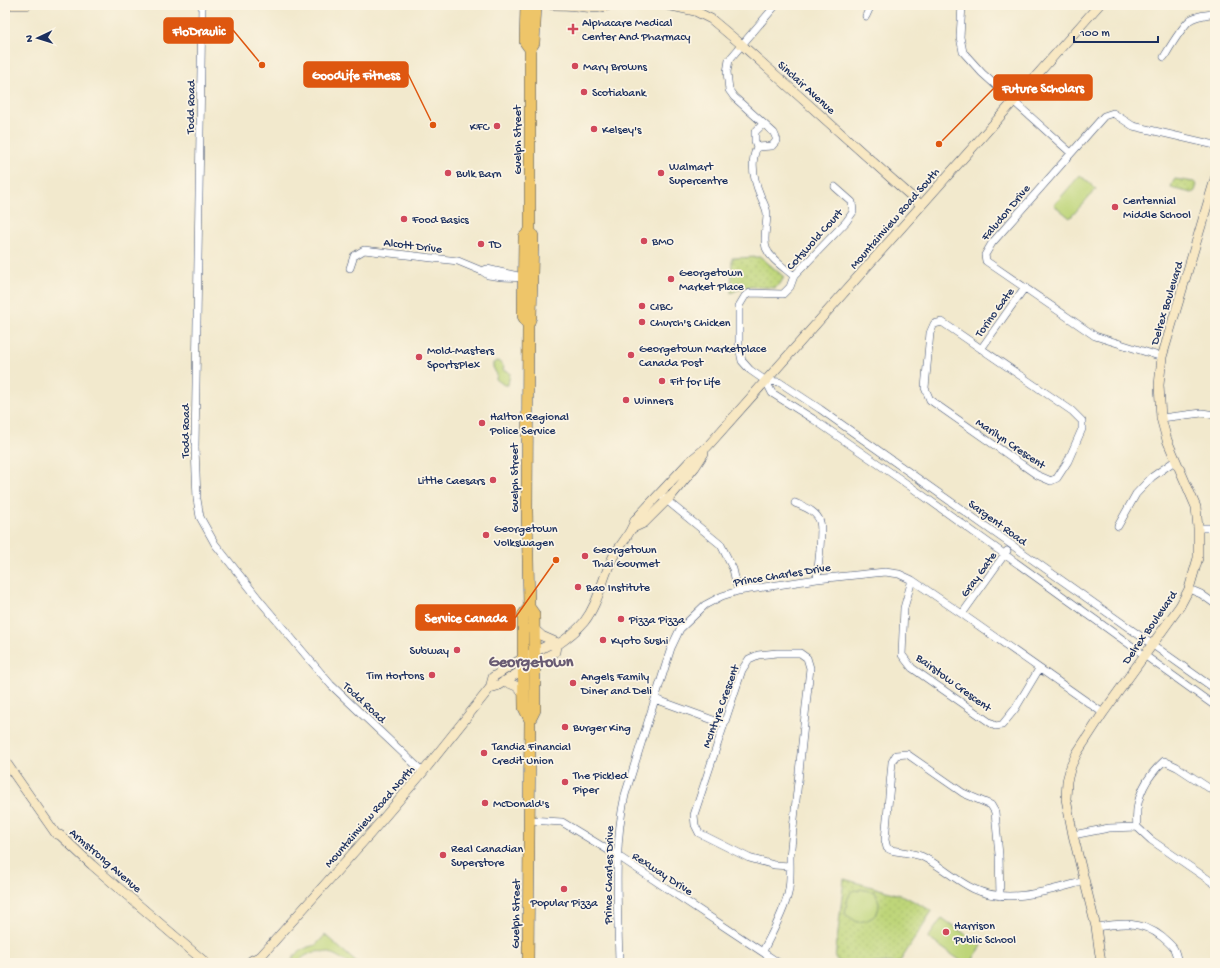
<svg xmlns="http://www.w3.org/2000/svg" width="1220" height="968" viewBox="0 0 1220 968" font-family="'Gochi Hand',sans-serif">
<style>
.grass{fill:url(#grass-dots);stroke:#6c826c}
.pitch{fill:#bed579;stroke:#6c826c}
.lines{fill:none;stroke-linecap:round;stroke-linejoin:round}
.street-casing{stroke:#3b4b6f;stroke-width:8}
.secondary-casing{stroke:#3b4b6f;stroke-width:10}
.primary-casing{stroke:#3b4b6f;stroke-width:12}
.street{stroke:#fff;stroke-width:7}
.secondary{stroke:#f8e8c3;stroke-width:9}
.primary{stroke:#eec569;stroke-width:11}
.poi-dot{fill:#d1495b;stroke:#fcf5e5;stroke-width:1.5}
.labels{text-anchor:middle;stroke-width:3.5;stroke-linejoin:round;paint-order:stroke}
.poi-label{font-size:12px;fill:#1b2f5e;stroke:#fcf5e5;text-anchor:start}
.street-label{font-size:12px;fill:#1b2f5e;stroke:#fcf5e5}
.district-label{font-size:16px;font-weight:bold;fill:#695b73;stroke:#fcf5e5}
.leader{fill:none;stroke:#de5710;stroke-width:1.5}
.callout-dot{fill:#de5710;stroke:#fcf5e5;stroke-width:1.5}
.callout{fill:#de5710;stroke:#de5710;stroke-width:1.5}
.callout-label{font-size:13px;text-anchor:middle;font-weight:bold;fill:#fff}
</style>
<defs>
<pattern id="grass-dots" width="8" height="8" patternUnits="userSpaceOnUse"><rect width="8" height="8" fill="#bed579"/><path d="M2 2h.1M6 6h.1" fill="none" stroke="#a3b76b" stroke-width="1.8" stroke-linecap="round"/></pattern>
</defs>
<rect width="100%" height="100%" fill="#fcf5e5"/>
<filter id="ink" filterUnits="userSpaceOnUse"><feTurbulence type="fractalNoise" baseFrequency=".025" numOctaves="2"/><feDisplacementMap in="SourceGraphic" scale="8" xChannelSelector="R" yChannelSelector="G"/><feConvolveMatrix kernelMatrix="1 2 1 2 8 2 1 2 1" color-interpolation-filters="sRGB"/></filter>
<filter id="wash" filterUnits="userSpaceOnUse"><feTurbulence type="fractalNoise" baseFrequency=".012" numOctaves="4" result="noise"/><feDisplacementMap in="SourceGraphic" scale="16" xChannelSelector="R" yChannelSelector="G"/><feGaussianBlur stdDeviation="0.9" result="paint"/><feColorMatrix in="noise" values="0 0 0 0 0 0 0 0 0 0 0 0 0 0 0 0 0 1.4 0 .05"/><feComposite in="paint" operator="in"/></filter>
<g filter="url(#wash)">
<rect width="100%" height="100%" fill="#f2e9cd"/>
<path class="grass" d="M1175 179 1194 182 1197 185 1195 191 1192 193 1174 189 1171 187 1173 182Z
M761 257 784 277 780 284 775 288C757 287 747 284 731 293L732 258Z
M844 879 904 896 932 911 899 963H842L835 959Z"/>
<path class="pitch" d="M1080 175 1096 189 1070 218 1054 205Z
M499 361 504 367 503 370 505 371H508L510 373 508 385H504L496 379 497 375 493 367V363Z
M860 889 875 892C876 896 879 900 879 904 879 917 868 921 857 922L845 914 848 897H849L850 893 854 890 859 891Z
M942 918 982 946 970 963H964L928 938Z
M325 935 357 963H347C336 954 323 948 309 954 300 958 300 963 290 963L294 956 301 951 308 947 316 945Z"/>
</g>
<g filter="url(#ink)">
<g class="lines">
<defs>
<path id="street" d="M202 5 195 448 197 499 200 517 215 544 261 602 331 685 423 772
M962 5 960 37 963 52 982 73 1071 153
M866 16 871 5
M1164 57C1170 47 1181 28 1190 20 1196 16 1208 14 1215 14
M757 147 772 146 777 140 774 133 734 97 729 90 727 72 729 60 776 5
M757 147C750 162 754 181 761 197 763 202 767 209 767 214 767 225 763 238 766 248 771 260 785 268 794 276
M757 147 755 141V132L763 124
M835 187 852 202 853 212 846 222 794 276 790 287 783 294 750 293 745 296 739 306V347L742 361 750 370 766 381 772 393 813 419 900 479 1215 706
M350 268 354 256 364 250 458 261 482 271 488 275 502 277 527 278
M482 271 487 269 518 276
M942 322 1072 411 1082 421V429L1068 461 1057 478 1051 481 1037 475 930 400 925 388 930 333 934 324Z
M981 349 1025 287
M1162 357 1095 336 986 261 985 255 992 243 1104 116 1113 113 1133 126 1215 145
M766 381 779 382 820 409 1215 689
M1161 418 1202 413 1215 415
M659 494 721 545 733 569 738 591
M795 503C804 507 817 511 820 522 823 532 818 566 817 579
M1118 526 1136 494 1152 477 1176 460
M1198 528H1215
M912 580 904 608 902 655 912 668 995 726 1002 725 1015 709 1039 669
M1189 589 1201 594 1215 604
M962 614 1007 551
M655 699 724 724
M1215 792 1177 767 1164 761C1144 779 1134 800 1137 827L1151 840 1215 884
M529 820 562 822 618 856 779 963
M1073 835 1109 828 1137 827
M1000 896 999 855 995 812 991 805 963 793 907 754 896 755 892 762 885 840 887 848 891 850C900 852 912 853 921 856 939 864 956 881 974 889 1008 905 1051 890 1085 881
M1096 927C1121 923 1141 920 1162 937 1174 947 1175 948 1178 963
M763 951C772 933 783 914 788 894 791 883 790 869 790 857L810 668 807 658 800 653H777L758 655 749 659 742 670 694 815 695 825 699 833 749 858 774 865 790 866
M619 963C618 909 613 848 625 795L671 648 680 629 705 605 722 596 738 591 817 579 885 572 899 574 912 580 962 614 1103 713"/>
<path id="secondary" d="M5 5H27
M552 5C560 5 568 5 575 6 588 7 598 10 610 5
M667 5 695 11 711 19 742 45 921 205
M633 528 644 523 672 495 695 467 704 453
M534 629 542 636 558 643
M504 681 516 686 524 693
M490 688 497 686 524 669 555 652 556 646C566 639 576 632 584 622 599 603 602 578 613 557 620 545 631 534 635 520L690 461 707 447 1099 5
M5 761 56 834 60 835 92 865 206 963
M249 963 252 960 261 956 370 834 423 772 490 688 493 677 523 658 550 644 556 646
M1101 963 1096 927 1073 835 1066 799 1067 781 1071 766 1077 753 1103 713 1180 606 1189 589 1198 558V528L1196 507 1167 440 1161 418 1159 385 1162 357 1215 179"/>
<path id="primary" d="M526 5 525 42 530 49V231L533 236 531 317 528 325 527 511 529 607 534 614 535 710 530 720 528 963
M530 49 534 43 536 5
M528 325 523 316 524 237 530 231
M529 607 523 615V646L524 708 530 720"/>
</defs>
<use href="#street" class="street-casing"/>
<use href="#secondary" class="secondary-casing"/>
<use href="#primary" class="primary-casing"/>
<use href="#street" class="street"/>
<use href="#secondary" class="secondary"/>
<use href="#primary" class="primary"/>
</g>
</g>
<g class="poi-dot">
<path d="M571 23h4v4h4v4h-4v4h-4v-4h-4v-4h4z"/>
<circle cx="575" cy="66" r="4"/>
<circle cx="584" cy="92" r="4"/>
<circle cx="497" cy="126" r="4"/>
<circle cx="594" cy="129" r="4"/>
<circle cx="448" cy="173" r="4"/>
<circle cx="661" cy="173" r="4"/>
<circle cx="1115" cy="207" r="4"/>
<circle cx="404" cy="219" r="4"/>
<circle cx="644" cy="241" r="4"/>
<circle cx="481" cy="244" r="4"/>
<circle cx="671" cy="279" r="4"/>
<circle cx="642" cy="306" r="4"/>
<circle cx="642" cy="322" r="4"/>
<circle cx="631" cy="355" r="4"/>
<circle cx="419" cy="357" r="4"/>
<circle cx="662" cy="381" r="4"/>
<circle cx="626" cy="400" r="4"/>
<circle cx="482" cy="423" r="4"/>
<circle cx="493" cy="480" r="4"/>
<circle cx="486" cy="535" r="4"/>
<circle cx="585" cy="556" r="4"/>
<circle cx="578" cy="587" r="4"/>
<circle cx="621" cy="619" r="4"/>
<circle cx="603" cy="640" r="4"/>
<circle cx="457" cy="650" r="4"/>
<circle cx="432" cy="675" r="4"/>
<circle cx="573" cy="683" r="4"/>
<circle cx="565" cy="727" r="4"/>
<circle cx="484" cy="753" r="4"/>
<circle cx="565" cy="782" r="4"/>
<circle cx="485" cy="803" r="4"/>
<circle cx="443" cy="855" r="4"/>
<circle cx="564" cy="889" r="4"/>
<circle cx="946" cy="932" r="4"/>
</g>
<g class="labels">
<g class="poi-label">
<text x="582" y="26">Alphacare Medical<tspan x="582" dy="14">Center And Pharmacy</tspan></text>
<text x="583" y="70">Mary Browns</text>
<text x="592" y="96">Scotiabank</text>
<text x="489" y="130" text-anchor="end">KFC</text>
<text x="602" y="133">Kelsey's</text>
<text x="669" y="170">Walmart<tspan x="669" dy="14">Supercentre</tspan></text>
<text x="456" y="177">Bulk Barn</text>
<text x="1123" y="204">Centennial<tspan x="1123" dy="14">Middle School</tspan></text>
<text x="412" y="223">Food Basics</text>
<text x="652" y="245">BMO</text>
<text x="489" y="248">TD</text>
<text x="679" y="276">Georgetown<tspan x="679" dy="14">Market Place</tspan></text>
<text x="650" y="310">CIBC</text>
<text x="650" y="326">Church's Chicken</text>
<text x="639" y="352">Georgetown Marketplace<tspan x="639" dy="14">Canada Post</tspan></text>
<text x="427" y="354">Mold-Masters<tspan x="427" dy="14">SportsPlex</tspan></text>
<text x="670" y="385">Fit for Life</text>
<text x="634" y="404">Winners</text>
<text x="490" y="420">Halton Regional<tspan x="490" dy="14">Police Service</tspan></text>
<text x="485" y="484" text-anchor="end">Little Caesars</text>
<text x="494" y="532">Georgetown<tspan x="494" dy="14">Volkswagen</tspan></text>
<text x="593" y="553">Georgetown<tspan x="593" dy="14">Thai Gourmet</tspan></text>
<text x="586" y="591">Bao Institute</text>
<text x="629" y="623">Pizza Pizza</text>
<text x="611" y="644">Kyoto Sushi</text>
<text x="449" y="654" text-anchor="end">Subway</text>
<text x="424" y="679" text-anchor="end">Tim Hortons</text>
<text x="581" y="680">Angels Family<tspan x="581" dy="14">Diner and Deli</tspan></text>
<text x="573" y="731">Burger King</text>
<text x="492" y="750">Tandia Financial<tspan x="492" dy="14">Credit Union</tspan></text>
<text x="573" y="779">The Pickled<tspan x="573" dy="14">Piper</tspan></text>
<text x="493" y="807">McDonald's</text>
<text x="451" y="852">Real Canadian<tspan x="451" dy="14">Superstore</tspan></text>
<text x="564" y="906" text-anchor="middle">Popular Pizza</text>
<text x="954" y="929">Harrison<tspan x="954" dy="14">Public School</tspan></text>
</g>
<g class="street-label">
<text transform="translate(807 87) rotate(42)" y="4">Sinclair Avenue</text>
<text transform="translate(190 107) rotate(-89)" y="4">Todd Road</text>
<text transform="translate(517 140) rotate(-90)" y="4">Guelph Street</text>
<text transform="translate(1005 212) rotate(-50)" y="4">Faludon Drive</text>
<text transform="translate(894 218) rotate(-49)" y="4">Mountainview Road South</text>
<text transform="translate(814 239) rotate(-48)" y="4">Cotswold Court</text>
<text transform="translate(413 245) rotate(7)" y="4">Alcott Drive</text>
<text transform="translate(1166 303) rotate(-73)" y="4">Delrex Boulevard</text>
<text transform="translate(994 312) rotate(-54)" y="4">Torino Gate</text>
<text transform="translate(185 431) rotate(-90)" y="4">Todd Road</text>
<text transform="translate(1011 443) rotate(34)" y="4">Marilyn Crescent</text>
<text transform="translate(514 478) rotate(-90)" y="4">Guelph Street</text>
<text transform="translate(998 522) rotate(36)" y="4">Sargent Road</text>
<text transform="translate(782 574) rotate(-9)" y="4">Prince Charles Drive</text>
<text transform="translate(978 574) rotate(-54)" y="4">Gray Gate</text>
<text transform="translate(1149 627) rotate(-55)" y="4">Delrex Boulevard</text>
<text transform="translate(954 682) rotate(36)" y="4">Bairstow Crescent</text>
<text transform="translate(365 702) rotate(43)" y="4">Todd Road</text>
<text transform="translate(720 706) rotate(-70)" y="4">McIntyre Crescent</text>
<text transform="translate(369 816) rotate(-49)" y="4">Mountainview Road North</text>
<text transform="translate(106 860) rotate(41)" y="4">Armstrong Avenue</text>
<text transform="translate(663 873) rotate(33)" y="4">Rexway Drive</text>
<text transform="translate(608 875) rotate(-89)" y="4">Prince Charles Drive</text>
<text transform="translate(515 914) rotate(-89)" y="4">Guelph Street</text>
</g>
<g class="district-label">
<text x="531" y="666">Georgetown</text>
</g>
</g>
<path class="leader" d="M262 65L233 30M433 125L408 74M939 144L994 88M556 560L515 618"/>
<g class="callout-dot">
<circle cx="262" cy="65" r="4"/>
<circle cx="433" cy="125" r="4"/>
<circle cx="939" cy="144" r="4"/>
<circle cx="556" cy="560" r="4"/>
</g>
<g class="callout">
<rect x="164" y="18" width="69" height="25" rx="4"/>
<rect x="304" y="62" width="104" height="25" rx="4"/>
<rect x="994" y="75" width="98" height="25" rx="4"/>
<rect x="416" y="605" width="99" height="25" rx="4"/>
</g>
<g class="callout-label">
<text x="199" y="35">FloDraulic</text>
<text x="356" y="79">GoodLife Fitness</text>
<text x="1043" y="92">Future Scholars</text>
<text x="466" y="622">Service Canada</text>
</g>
<rect width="1220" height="968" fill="none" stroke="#fcf5e5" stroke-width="20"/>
<g transform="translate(38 38) rotate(266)" stroke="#fcf5e5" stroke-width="3" paint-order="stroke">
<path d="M0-3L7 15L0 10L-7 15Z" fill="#1b2f5e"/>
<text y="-6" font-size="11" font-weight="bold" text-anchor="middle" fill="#1b2f5e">N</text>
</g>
<path d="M1074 36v6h84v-6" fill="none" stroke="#1b2f5e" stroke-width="2"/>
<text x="1080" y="36" font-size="12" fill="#1b2f5e" stroke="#fcf5e5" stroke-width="3" paint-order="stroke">100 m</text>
</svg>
